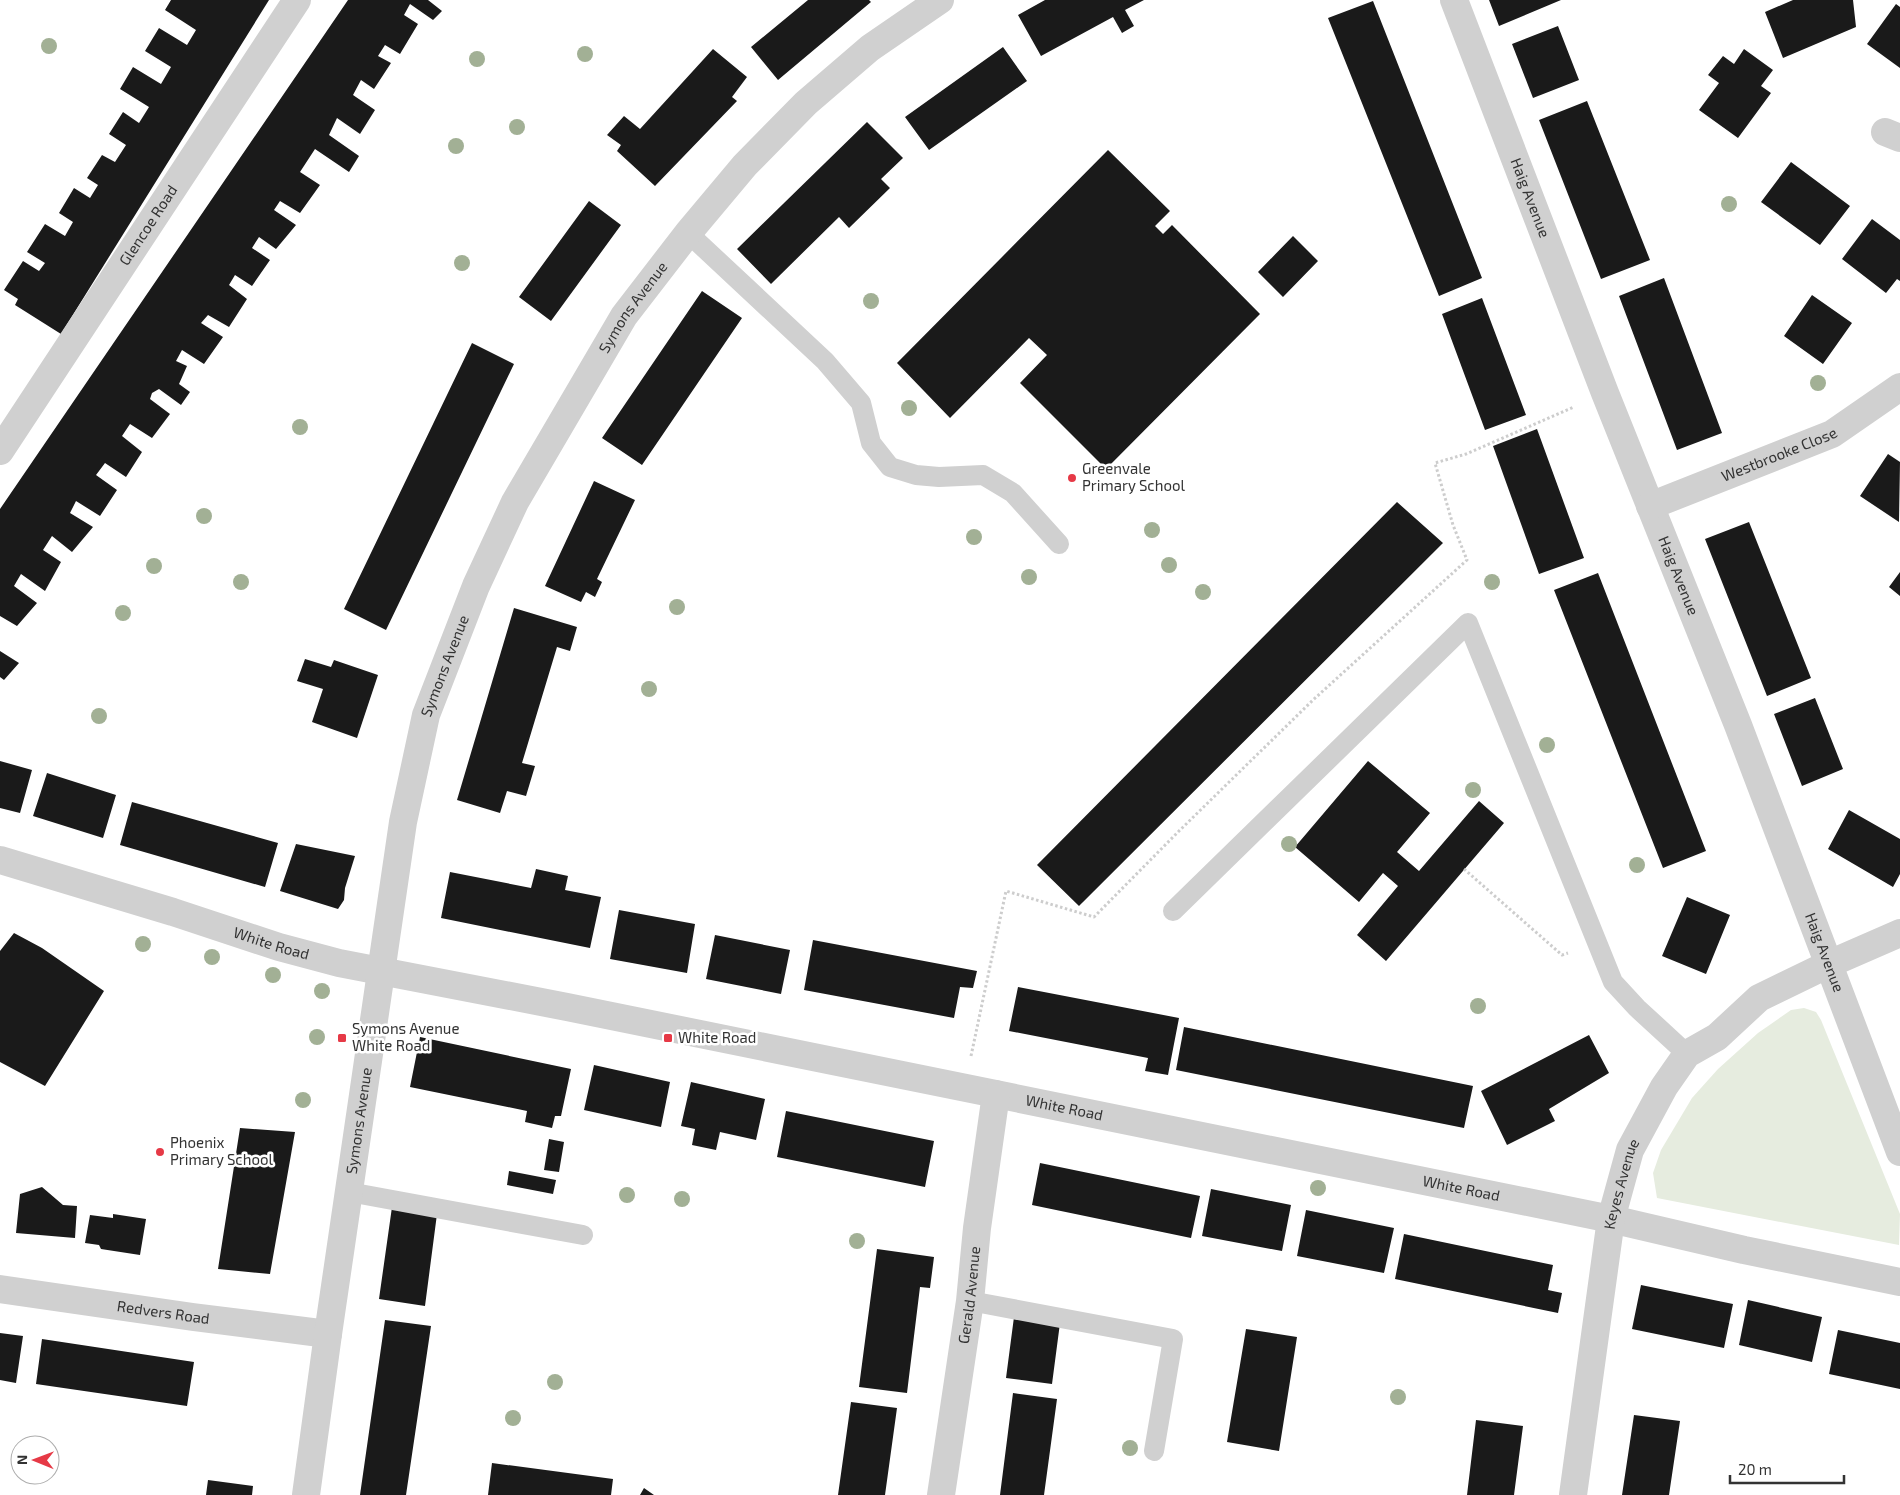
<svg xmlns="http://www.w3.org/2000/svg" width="1900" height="1495" viewBox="0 0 1900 1495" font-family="'Exo 2',sans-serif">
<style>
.green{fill:#e6ecdf}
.building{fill:#1a1a1a}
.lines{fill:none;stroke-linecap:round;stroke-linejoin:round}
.path{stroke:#cdcdcd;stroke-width:3;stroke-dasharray:2.5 2.5;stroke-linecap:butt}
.service{stroke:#d0d0d0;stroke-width:20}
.minor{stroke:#d0d0d0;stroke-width:28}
.tree{fill:#a2b095}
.poi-dot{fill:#e63946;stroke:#fff;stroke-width:2}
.labels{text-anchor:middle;stroke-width:5;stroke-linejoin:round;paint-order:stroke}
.street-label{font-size:15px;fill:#333;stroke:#fff}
.poi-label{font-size:15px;fill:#333;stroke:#fff;text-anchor:start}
</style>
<rect width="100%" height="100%" fill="#fff"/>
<path class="green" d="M1804 1008 1816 1012 1821 1020 1900 1214 1899 1245 1657 1198 1653 1173 1661 1150 1692 1098 1718 1069 1758 1033 1791 1010Z"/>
<path class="building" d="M171 0H269L61 334 15 305 18 299 4 290 23 261 39 271 45 263 27 252 45 224 65 236 73 222 59 213 74 188 90 198 98 185 87 178 102 155 115 162 126 145 109 134 123 112 139 123 149 107 120 89 133 67 161 84 171 67 145 51 159 28 187 45 196 30 165 10Z
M348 0H428L442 11 433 20 410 4 404 15 418 24 400 54 385 45 378 56 391 63 374 89 361 80 353 95 375 110 360 134 337 118 329 135 359 156 349 172 315 149 300 172 320 185 300 213 280 201 274 210 296 225 276 249 259 237 252 248 270 260 252 286 235 275 229 285 247 299 229 327 208 315 201 323 223 337 204 364 182 350 176 361 187 366 179 384 190 392 181 405 159 389 152 393 150 399 170 414 152 438 130 424 122 436 142 452 126 477 105 463 96 475 117 490 100 516 76 501 70 513 93 527 72 552 52 536 43 550 61 562 45 591 21 574 14 586 37 603 17 626 0 616V509Z
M808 0H869L871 2 778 80 751 47Z
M1045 0H1144L1125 10 1134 26 1122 33 1113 17 1041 56 1018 15Z
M1489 0H1561L1499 26Z
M1793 0H1853L1856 27 1783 58 1765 12Z
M1373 1 1482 278 1439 296 1328 18Z
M1896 4 1900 7V68L1867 44Z
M1558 26 1579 80 1533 98 1512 44Z
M1003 47 1027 81 929 150 905 117Z
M713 49 747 77 732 97 737 101 655 186 617 151 621 145 607 135 624 116 640 129Z
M1744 49 1773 70 1761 86 1771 93 1738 138 1699 110 1719 83 1708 75 1723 56 1734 64Z
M1587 101 1650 260 1601 279 1539 120Z
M867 122 903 158 881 179 890 188 849 228 839 217 771 284 737 249Z
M1108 150 1170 211 1155 226 1163 234 1172 225 1260 314 1106 469 1020 383 1047 355 1029 338 950 418 897 363Z
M1791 162 1850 206 1820 245 1761 202Z
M589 201 621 225 551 321 519 297Z
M1872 219 1900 240V281L1897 279 1886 293 1842 259Z
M1293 236 1318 261 1283 297 1258 272Z
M1664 278 1722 433 1677 450 1619 296Z
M702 291 742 318 642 465 602 438Z
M1812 295 1852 323 1823 364 1784 336Z
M1482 298 1526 415 1485 430 1442 314Z
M472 343 514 364 386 630 344 609Z
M1537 429 1584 558 1539 574 1493 446Z
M1888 454 1900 462 1899 522 1860 496Z
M594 481 635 500 597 579 602 582 595 597 586 592 581 602 545 586Z
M1397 502 1443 543 1079 906 1037 865Z
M1749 522 1811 678 1767 696 1705 539Z
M1900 572V596L1889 587Z
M1598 573 1706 851 1663 868 1554 590Z
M514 608 577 627 570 651 557 647 522 763 535 766 526 796 507 791 500 813 457 800Z
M0 651 19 663 4 680 0 677Z
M305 659 331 667 334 660 378 675 357 738 312 722 323 689 297 681Z
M1815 698 1843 769 1802 786 1774 714Z
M0 761 32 770 20 813 0 808Z
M1368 761 1430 813 1397 852 1419 871 1479 801 1504 823 1386 961 1357 935 1398 886 1383 873 1359 902 1295 847Z
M47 773 116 795 103 838 33 816Z
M132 802 278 843 265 887 120 845Z
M1849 810 1900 839V874L1893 887 1828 849Z
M296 844 355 856 345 888 344 900 338 909 280 891Z
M536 869 568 876 565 890 601 897 590 948 441 918 450 872 531 888Z
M1687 897 1730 915 1706 974 1662 956Z
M619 910 695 924 687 973 610 959Z
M14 933 42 948 104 991 45 1086 0 1062V951Z
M715 935 790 950 781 994 706 979Z
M813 940 977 971 973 988 960 987 954 1018 804 990Z
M1018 987 1179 1018 1168 1075 1145 1071 1148 1058 1009 1031Z
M1184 1027 1473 1086 1464 1128 1176 1070Z
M1589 1035 1609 1073 1549 1109 1555 1121 1507 1145 1481 1091Z
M420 1037 571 1069 561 1116H555L552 1128 525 1122 527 1111 410 1087Z
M594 1065 670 1082 661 1127 584 1110Z
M691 1082 765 1099 756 1140 720 1132 716 1150 692 1145 695 1129 681 1126Z
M786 1111 934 1141 925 1187 777 1157Z
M240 1128 295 1132 270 1274 218 1269Z
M549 1139 564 1142 559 1172 544 1170Z
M1040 1163 1200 1196 1191 1238 1032 1205Z
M509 1171 556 1180 553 1194 507 1185Z
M42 1187 63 1205 77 1206 75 1238 16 1233 20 1194Z
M1211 1189 1291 1205 1282 1251 1202 1236Z
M392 1207 437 1214 425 1306 379 1299Z
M1306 1210 1394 1228 1384 1273 1297 1256Z
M113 1214 146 1219 140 1255 101 1249 99 1245 85 1243 90 1215 113 1218Z
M1404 1234 1553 1265 1548 1290 1562 1293 1558 1313 1395 1279Z
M877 1249 934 1257 930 1288 920 1287 907 1393 859 1387Z
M1641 1285 1733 1304 1724 1348 1632 1329Z
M1748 1300 1822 1317 1812 1362 1739 1345Z
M1014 1317 1060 1323 1052 1384 1006 1378Z
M385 1320 431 1326 406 1495H360Z
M1246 1329 1297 1337 1279 1451 1227 1442Z
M1838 1330 1900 1343V1389L1829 1374Z
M0 1333 23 1336 16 1383 0 1380Z
M42 1339 194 1362 187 1406 36 1384Z
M1013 1393 1057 1399 1044 1495H1000Z
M851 1402 897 1408 885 1495H838Z
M1634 1415 1680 1421 1669 1495H1622Z
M1476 1420 1523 1426 1514 1495H1467Z
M492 1463 613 1479 611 1495H488Z
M208 1480 253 1486 252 1495H206Z
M644 1488 654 1495H640Z"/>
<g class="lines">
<path class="path" d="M1464 869 1562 955 1568 953
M971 1056 1006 891 1094 917 1179 831 1313 700 1467 560 1453 525 1435 463 1466 454 1574 407"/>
<path class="service" d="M688 233 825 361 861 403 871 443 890 467 916 475 939 477 983 475 1013 493 1059 544
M1173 911 1468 623 1613 982 1637 1008 1687 1054
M349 1192 583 1235
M970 1301 1173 1339 1154 1451"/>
<g class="minor">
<path id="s1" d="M1454 0 1605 393 1738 725 1900 1152"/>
<path d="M1885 132 1900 138"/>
<path id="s2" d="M0 451 297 0"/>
<path id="s3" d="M1650 506 1832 434 1900 387"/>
<path id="s4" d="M0 860 173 912 279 947 339 963 567 1007 1611 1219 1744 1250 1900 1282"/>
<path id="s5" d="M0 1289 193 1317 328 1334"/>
<path id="s6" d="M306 1495 328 1334 403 822 426 715 476 586 515 502 624 316 688 233 745 165 806 103 870 48 940 0"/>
<path id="s7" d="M941 1495 970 1301 977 1228 996 1094"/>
<path id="s8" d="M1573 1495 1611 1219 1630 1150 1664 1087 1687 1054 1717 1037 1759 998 1829 964 1900 933"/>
</g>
</g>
<g class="tree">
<circle cx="49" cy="46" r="8"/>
<circle cx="585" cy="54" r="8"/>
<circle cx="477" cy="59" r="8"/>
<circle cx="517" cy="127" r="8"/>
<circle cx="456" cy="146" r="8"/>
<circle cx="1729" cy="204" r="8"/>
<circle cx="462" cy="263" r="8"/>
<circle cx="871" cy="301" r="8"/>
<circle cx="1818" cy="383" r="8"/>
<circle cx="909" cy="408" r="8"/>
<circle cx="300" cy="427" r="8"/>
<circle cx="204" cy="516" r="8"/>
<circle cx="1152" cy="530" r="8"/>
<circle cx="974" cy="537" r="8"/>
<circle cx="1169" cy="565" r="8"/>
<circle cx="154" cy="566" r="8"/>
<circle cx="1029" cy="577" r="8"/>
<circle cx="241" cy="582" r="8"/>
<circle cx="1492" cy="582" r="8"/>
<circle cx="1203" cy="592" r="8"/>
<circle cx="677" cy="607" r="8"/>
<circle cx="123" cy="613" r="8"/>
<circle cx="649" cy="689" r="8"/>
<circle cx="99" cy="716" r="8"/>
<circle cx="1547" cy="745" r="8"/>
<circle cx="1473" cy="790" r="8"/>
<circle cx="1289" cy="844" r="8"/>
<circle cx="1637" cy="865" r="8"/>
<circle cx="143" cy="944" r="8"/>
<circle cx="212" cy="957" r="8"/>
<circle cx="273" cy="975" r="8"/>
<circle cx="322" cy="991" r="8"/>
<circle cx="1478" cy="1006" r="8"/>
<circle cx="317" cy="1037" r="8"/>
<circle cx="303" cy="1100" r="8"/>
<circle cx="1318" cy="1188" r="8"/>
<circle cx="627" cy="1195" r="8"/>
<circle cx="682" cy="1199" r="8"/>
<circle cx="857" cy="1241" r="8"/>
<circle cx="555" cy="1382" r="8"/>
<circle cx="1398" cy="1397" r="8"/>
<circle cx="513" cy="1418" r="8"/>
<circle cx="1130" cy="1448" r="8"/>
</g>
<g class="poi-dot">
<circle cx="1072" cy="478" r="5"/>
<rect x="337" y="1033" width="10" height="10" rx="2.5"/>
<rect x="663" y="1033" width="10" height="10" rx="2.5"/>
<circle cx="160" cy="1152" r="5"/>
</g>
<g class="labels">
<g class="street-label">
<text dy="5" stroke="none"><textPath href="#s1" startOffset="212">Haig Avenue</textPath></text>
<text dy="5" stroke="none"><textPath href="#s2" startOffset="270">Glencoe Road</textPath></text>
<text dy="5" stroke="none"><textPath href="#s6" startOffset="1248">Symons Avenue</textPath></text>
<text dy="5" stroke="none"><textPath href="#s3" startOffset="139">Westbrooke Close</textPath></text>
<text dy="5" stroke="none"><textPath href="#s1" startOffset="618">Haig Avenue</textPath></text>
<text dy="5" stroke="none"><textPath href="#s6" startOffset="842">Symons Avenue</textPath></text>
<text dy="5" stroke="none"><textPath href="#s4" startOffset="284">White Road</textPath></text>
<text dy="5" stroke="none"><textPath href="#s1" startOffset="1022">Haig Avenue</textPath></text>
<text dy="5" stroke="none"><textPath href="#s4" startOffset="1094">White Road</textPath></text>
<text dy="5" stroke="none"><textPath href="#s6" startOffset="378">Symons Avenue</textPath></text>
<text dy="5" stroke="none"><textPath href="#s8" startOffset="315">Keyes Avenue</textPath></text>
<text dy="5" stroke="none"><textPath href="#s4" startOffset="1499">White Road</textPath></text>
<text dy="5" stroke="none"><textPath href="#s7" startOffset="202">Gerald Avenue</textPath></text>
<text dy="5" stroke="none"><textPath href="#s5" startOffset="165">Redvers Road</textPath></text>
</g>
<g class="poi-label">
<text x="1082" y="474">Greenvale<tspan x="1082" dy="17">Primary School</tspan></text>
<text x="352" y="1034">Symons Avenue<tspan x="352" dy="17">White Road</tspan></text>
<text x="678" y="1043">White Road</text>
<text x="170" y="1148">Phoenix<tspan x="170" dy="17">Primary School</tspan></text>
</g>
</g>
<g transform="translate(35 1460) rotate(271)"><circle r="24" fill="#ffffff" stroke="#adadad"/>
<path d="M0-4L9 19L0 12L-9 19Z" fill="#e63946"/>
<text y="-8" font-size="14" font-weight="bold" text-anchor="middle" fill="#333333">N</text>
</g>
<path d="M1730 1475v8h114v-8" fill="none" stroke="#333333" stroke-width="2.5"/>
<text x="1738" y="1475" font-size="15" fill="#333333" stroke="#ffffff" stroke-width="4" paint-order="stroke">20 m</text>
</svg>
